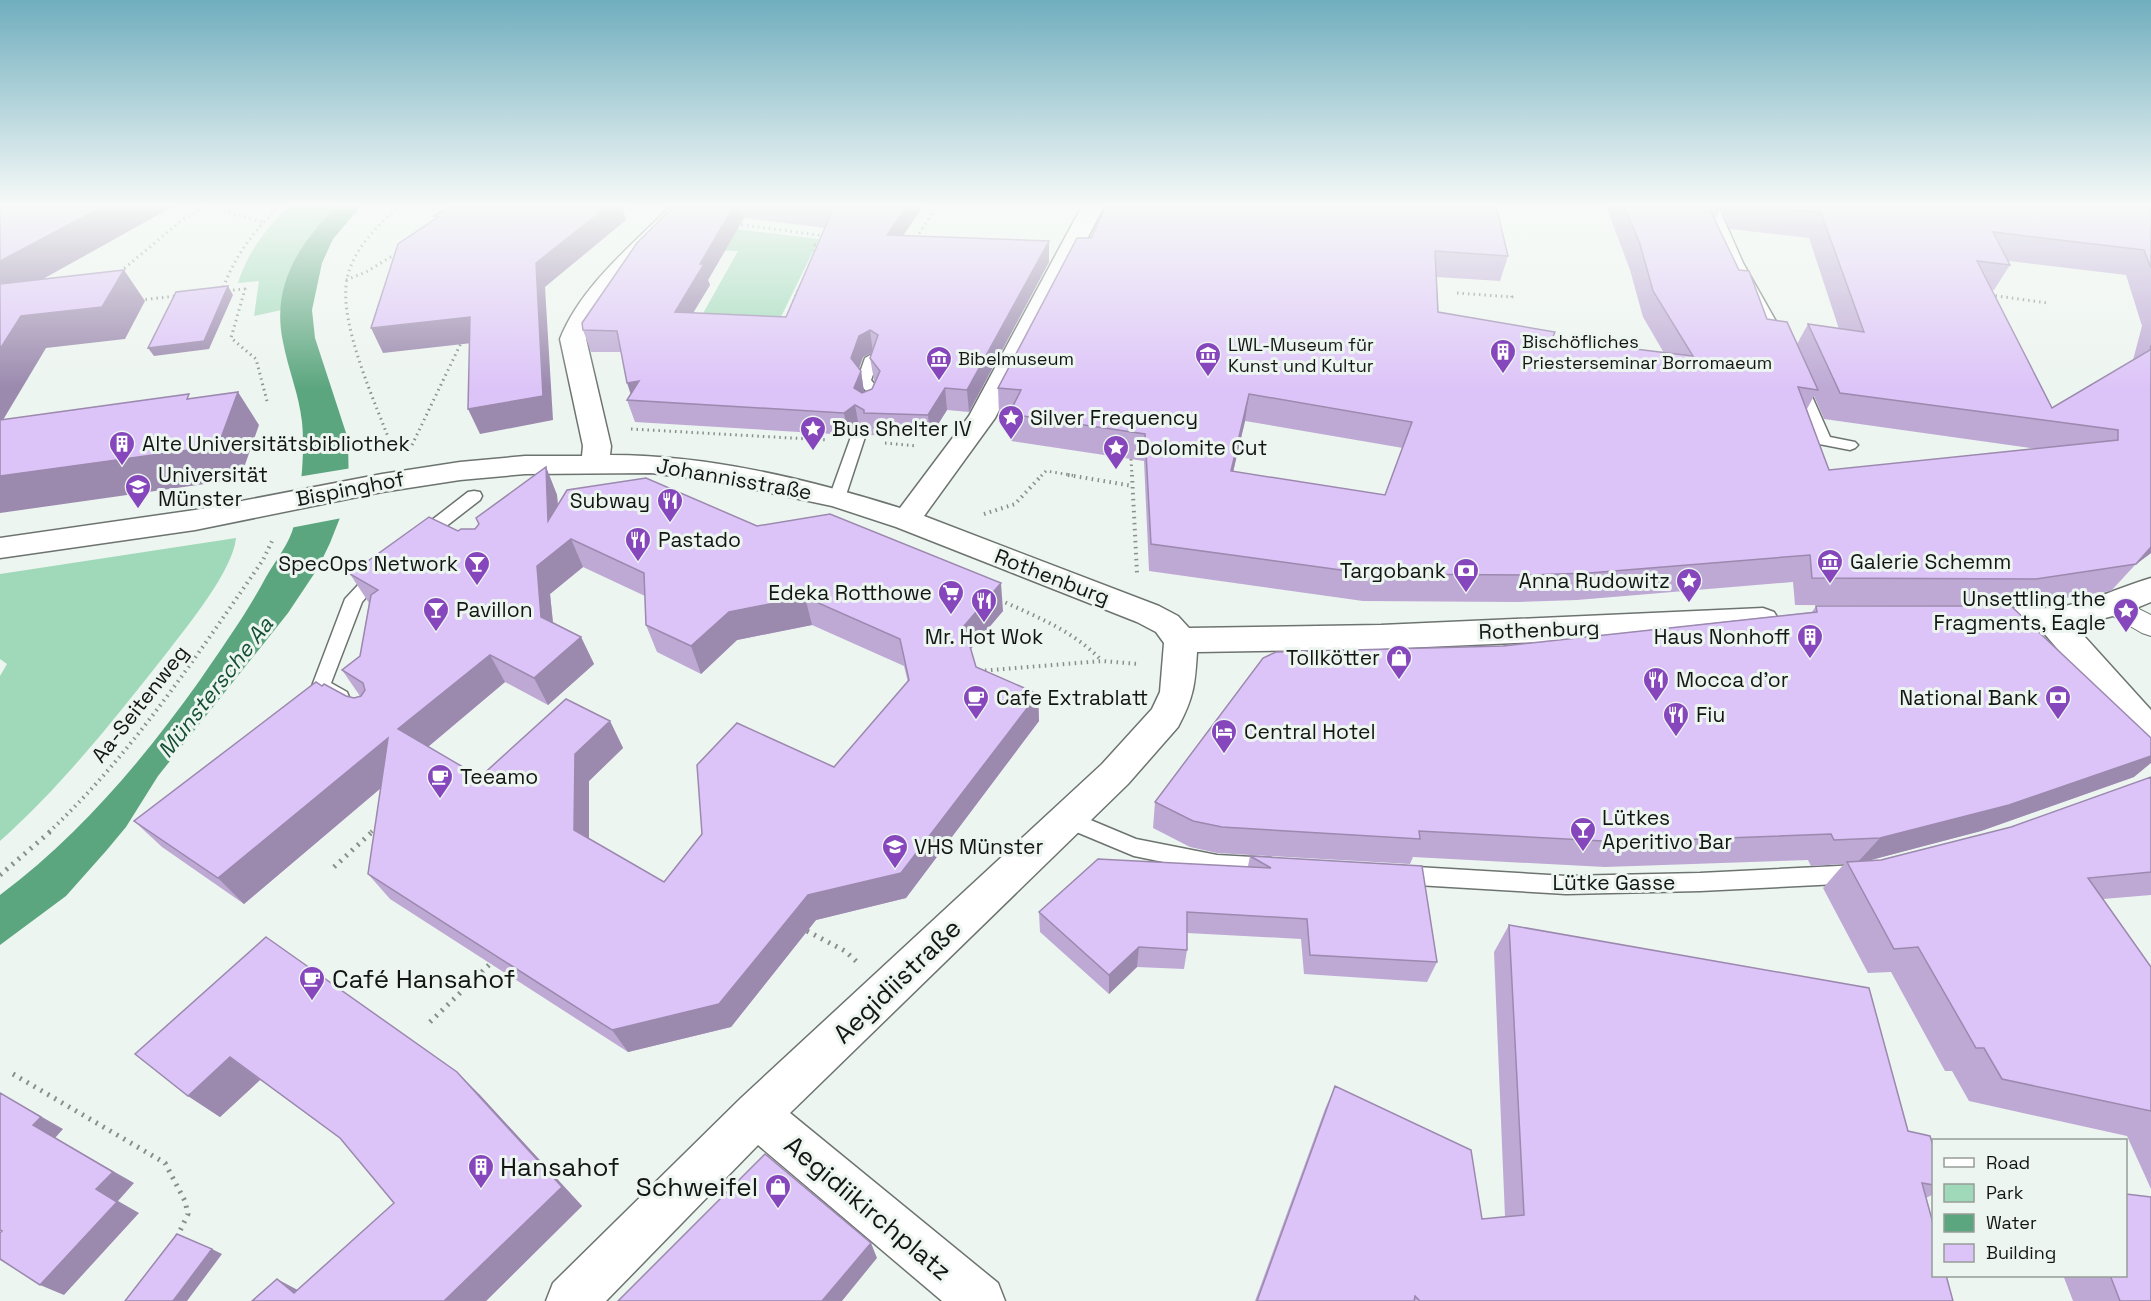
<svg xmlns="http://www.w3.org/2000/svg" width="2151" height="1301" viewBox="0 0 2151 1301" font-family="'Space Grotesk',sans-serif">
<style>
.green{fill:#a0d9b9}
.water{fill:#5ca67f}
.pier{fill:#edf5f0}
.lines{fill:none;stroke-linecap:round;stroke-linejoin:round}
.service-casing{stroke:#6d7470;stroke-width:3}
.pedestrian-casing{stroke:#6d7470;stroke-width:2}
.minor-casing{stroke:#6d7470;stroke-width:3}
.path-far2{stroke:#898f8b;stroke-width:3;stroke-dasharray:1.5 4;stroke-linecap:butt}
.path-far1{stroke:#898f8b;stroke-width:4;stroke-dasharray:1.5 4.5;stroke-linecap:butt}
.path{stroke:#898f8b;stroke-width:5;stroke-dasharray:2 6;stroke-linecap:butt}
.service{fill:#fff;fill-rule:evenodd}
.pedestrian{fill:#fff;fill-rule:evenodd}
.minor{fill:#fff;fill-rule:evenodd}
.wall{fill:#bea9d5;fill-rule:evenodd}
.shaded-wall{fill:#9b89ae}
.building{fill:#ddc4f8;stroke:#9b89ae;stroke-width:1.5;fill-rule:evenodd}
.labels{text-anchor:middle;stroke-width:6;stroke-linejoin:round;paint-order:stroke}
.far-poi-label{font-size:18px;fill:#131614;stroke:#edf5f0;text-anchor:start}
.poi-label{font-size:21px;fill:#131614;stroke:#edf5f0;text-anchor:start}
.street-label{font-size:21px;fill:#131614;stroke:#edf5f0}
.water-label{font-size:22px;font-style:italic;fill:#144e34;stroke:#edf5f0}
.near-poi-label{font-size:26px;fill:#131614;stroke:#edf5f0;text-anchor:start}
.near-street-label{font-size:26px;fill:#131614;stroke:#edf5f0}
</style>
<rect width="100%" height="100%" fill="#edf5f0"/>
<path class="green" d="M290 206H339L286 309 254 316 259 281 238 283C247 253 267 227 290 206Z
M716 227 819 239 779 321 701 317 738 251 695 249Z
M236 538C233 570 189 624 169 650 116 717 64 784 0 841V676L7 664 0 659V574Z"/>
<path class="water" d="M336 206H361L333 239 322 263 312 310 315 338 348 439 349 495 330 543 318 568 288 613 158 776 126 827 106 851 66 896 0 945V895C79 836 143 760 200 680 223 646 247 613 266 577 275 561 290 543 294 525 301 497 305 451 302 422 299 394 288 369 283 342 271 285 299 245 336 206Z"/>
<path class="pier" d="M352 468V495L342 518 290 528 297 477Z"/>
<g class="lines">
<defs>
<path id="service" d="M1706 206H1718L1743 263 1787 341 1785 344H1775L1773 341 1731 263Z
M872 354 879 358 871 380 881 392 874 409 867 413 860 409 867 392 857 381 865 358Z
M1800 381 1807 385 1830 437 1855 442 1858 445 1855 448 1850 450 1819 444 1793 385Z
M859 429 866 434 845 498 843 502H831L829 498 852 434Z
M474 491 480 492 482 496 480 500 440 531H428L426 527 428 523 468 492Z
M377 569 383 571 385 575 362 602 331 683 347 692 349 697 347 702 340 704 314 691 312 686 345 599 371 571Z
M1069 811 1136 839 1217 855 1271 858 1278 861 1282 867 1278 873 1271 876 1217 873 1134 856 1062 826 1059 820 1062 814Z
M1858 865 1865 867 1869 874 1865 881 1858 883 1700 891 1566 894 1400 884 1393 882 1389 875 1393 868 1400 866 1566 876 1700 873Z"/>
<path id="pedestrian" d="M2113 596 2151 615V636L2142 633 2104 611 2101 605 2104 599Z"/>
<path id="minor" d="M671 206H694L612 294 591 325 586 339 611 446 610 455C708 455 807 479 900 508L969 416 1082 206H1104L995 418 924 516 1159 606 1178 616 1189 628 1381 625 1763 608 1774 612 1779 620 1774 628 1763 632 1381 649 1197 652C1195 684 1194 697 1178 727L1128 784 790 1113 998 1283 1005 1301H942L758 1145 606 1301H546L553 1283 741 1098 1102 764 1152 709 1160 692 1164 643 1156 632 1137 622 896 527 832 506 719 482 651 473 525 474 460 480 382 492 195 530 0 558V538L195 510 382 474 460 462 525 456H582L583 446 560 339C581 286 632 245 671 206Z
M2151 578V602L2124 613 2075 626 2151 710V748L2139 744 2043 632H1983L1972 628 1967 620 1972 612C1997 604 2024 610 2050 608 2085 605 2117 588 2151 578Z"/>
</defs>
<use href="#service" class="service-casing"/>
<use href="#pedestrian" class="pedestrian-casing"/>
<use href="#minor" class="minor-casing"/>
<path class="path-far2" d="M613 206 633 209
M736 224 826 236
M916 238 937 206
M814 257 815 245 820 246
M120 272 181 221 206 206 262 222
M346 280 366 272 397 253
M1457 293 1512 297 1511 294
M1990 295 2048 303
M140 300 177 296
M787 317 799 288
M267 401 256 359 231 338 245 289 222 291C234 257 254 230 280 206
M631 429 827 440
M885 443 917 446
M412 445 462 341
M393 450C377 406 338 324 347 279 353 249 378 225 400 206
M1131 459 1132 476
M1041 476 1046 471 1077 476"/>
<path class="path-far1" d="M1068 475 1133 486
M1132 475 1137 573
M984 514 1015 504 1042 475
M1000 600C1037 617 1074 631 1102 661
M979 671 1102 661 1139 664
M49 832C133 753 197 655 263 560L273 539
M371 832 377 827"/>
<path class="path" d="M334 867 373 831
M0 875 51 831
M807 931 845 951 857 962
M430 1022 492 962
M13 1074 165 1163 185 1201 188 1214 177 1237"/>
<use href="#service" class="service"/>
<use href="#pedestrian" class="pedestrian"/>
<use href="#minor" class="minor"/>
</g>
<path class="wall" d="M674 206H923L903 236 1049 241V262L969 412 947 410 930 437 868 435 867 432 859 427 848 435 635 422 627 400 631 394 621 352H591L583 330ZM744 218 825 228 786 317 693 313 710 285 708 280ZM872 353 870 358 874 380 875 382 872 389 864 392 861 371 859 368 863 357Z
M1106 206 1508 256 1500 281 1436 277 1438 312 1552 339 1664 353 1643 317 1630 270 1606 206H2151V553L2135 565 2111 591 2013 606 1795 605 1793 582 1577 600 1517 602 1363 601 1149 571 1144 461 1011 441 1009 415H999L998 388 1091 238ZM1721 207 1730 229 1809 238 1839 329 1808 324 1797 344 1767 319 1739 270 1715 220ZM2009 261 2126 275 2142 326 2133 360 2052 408 1992 290H1994L2010 265ZM1814 396 1824 419 2037 449 1829 470 1807 409ZM1245 421 1403 448 1385 495 1233 472Z
M546 467 557 495 558 505 757 526 1003 611 971 649 976 667 1038 694 1039 721 906 898 816 920 731 1027 628 1052 390 899 368 874 381 788 244 904 162 847 134 821 322 686 346 696 354 698 360 696 342 670 360 656 369 603 350 574 458 531 475 529ZM583 567 645 596 646 625 657 652 701 674 737 640 812 625 904 666 908 682 834 767 664 882 589 839V781L623 748 610 721 480 777 428 747 505 682 548 705 594 664 581 637 553 622 550 594Z
M1816 606 2134 777 1981 831 1866 861 1881 860 2011 827 2151 777V895L2103 899 2151 967V1189L2127 1136 1969 1101 1952 1071H1945L1891 972 1868 973 1823 888 1844 864 1811 866 1808 860 1605 867 1413 857 1410 864 1217 853 1190 847 1153 828 1155 802 1503 646 1812 612Z
M1250 856 1422 866 1437 962 1427 982 1304 974 1301 939 1187 933V950L1184 969 1137 967 1109 994 1040 932 1039 912 1248 866Z
M1509 925 1908 1131 1934 1148V1194L1926 1198 1953 1301H1255L1325 1109 1335 1086 1482 1219 1505 1217 1494 952Z
M135 1054 479 1094 582 1206 486 1301H252L297 1290 394 1203 342 1140 260 1080 220 1117 188 1096Z
M2063 1275H2126L2151 1301H2073Z"/>
<path class="shaded-wall" d="M104 206H174L0 303V261Z
M608 206H622L626 220 545 287 553 420 480 434 468 409 536 263Z
M734 206H741L744 218 708 280 710 285 681 333 675 312 700 264Z
M907 206H923L889 256 887 235Z
M1049 241V262L969 412 967 390Z
M124 270 145 301 125 339 46 348 0 425V349L21 316Z
M228 286 233 295 209 349 154 356 148 348Z
M470 317 481 342 383 353 371 328Z
M870 330 873 352 863 357 855 380 851 358 859 336Z
M861 371 864 392 859 407 854 388Z
M639 381 633 401 627 383Z
M945 388 947 410 930 437 928 415Z
M238 392 259 425 240 479 0 513V476Z
M1249 394 1245 421 1227 498 1231 471Z
M855 405 859 427 848 435 844 413Z
M546 467 557 495 561 547 571 539 583 567 550 594 555 644 541 617 537 566 548 521Z
M2151 547V553L2135 565 2136 564Z
M1001 583 1003 611 967 653 964 626Z
M805 597 812 625 737 640 701 674 691 646 729 612Z
M581 637 594 664 548 705 534 678Z
M490 655 505 682 417 756 398 729Z
M1038 694 1039 721 906 898 816 920 731 1027 628 1052 612 1030 808 895Z
M610 721 623 748 589 781V856L574 830 575 754Z
M388 738 408 765 244 904 218 878Z
M2151 756V763L2134 777 1981 831 1856 864 1880 838Z
M1139 947 1137 967 1109 994V975Z
M230 1057 260 1080 220 1117 188 1096Z
M457 1072 479 1094 582 1206 486 1301H444Z
M0 1093 63 1129 55 1138 134 1183 118 1201 139 1213 64 1295 40 1285 96 1189Z
M871 1243 877 1258 842 1301H822Z
M212 1249 222 1254 187 1301H173Z
M277 1279 309 1296 294 1293Z"/>
<path class="building" d="M0 206H104L0 261Z
M450 206H608L536 263 543 396 468 409 470 317 371 328 398 244 438 217 434 216Z
M674 206H734L700 264H704L675 312 786 317 833 209 809 206H907L887 235 1049 241 967 390 945 388 928 415 864 413V410L855 405 844 413 627 400 639 381 627 383 617 331 583 330 582 323 637 243ZM870 330 878 335 870 358 880 371 872 389 862 393 854 388 861 371 851 358 859 336Z
M1106 206H1496L1508 256 1435 251 1438 312 1555 332 1552 339 1693 356 1653 291 1640 244 1624 206H1708L1739 270 1749 271 1767 319 1787 322 1818 390 1798 387 1829 470 2118 440V430L1840 393 1808 324 1864 332 1821 213 1757 206H2151V268L2144 250 1993 232 2010 265 1977 261 2052 408 2150 350 2151 345V547L2136 564 2036 579 1812 578 1810 555 1589 573 1528 575 1370 574 1151 544 1145 434 1009 414 1021 390 998 388 1077 238H1091ZM1249 394 1412 422 1385 495 1231 471Z
M124 270 102 307 21 316 0 349V284Z
M228 286 204 341 148 348 176 292Z
M238 392 218 446 0 476V420L189 394 187 399Z
M546 467 548 521 567 490 646 478 757 526 830 514 1001 583 964 626 976 667 1038 694 901 873 808 895 719 1004 612 1030 368 874 388 738 218 878 134 821 316 682 322 686 324 684 346 696 354 698 361 696 365 690 363 683 342 670 360 656 371 595 378 590 350 574 429 517 458 531 461 529H475L479 524 476 518ZM571 539 644 573 646 625 691 646 729 612 805 597 900 639 909 680 834 767 737 723 697 765 702 834 664 882 574 830 575 754 610 721 566 699 480 777 398 729 490 655 534 678 581 637 541 617 537 566Z
M1816 606H2011L2151 738V756L2009 805 1880 838 1834 840 1831 834 1622 842 1419 831 1420 839 1222 827 1193 821 1155 802 1263 658 1276 652 1503 646 1817 612Z
M2151 777V872L2088 878 2151 967V1111L2002 1079 1984 1048H1976L1918 947 1894 949 1847 862 1881 860 2011 827Z
M1250 856 1422 866 1437 962 1310 955 1307 919 1187 912V950L1139 947 1109 975 1039 912 1098 859 1271 868Z
M1509 925 1869 988 1908 1131 1930 1136 1934 1148V1185L1922 1183 1934 1227V1275H1946L1953 1301H1420L1415 1296 1414 1301H1257L1335 1086 1471 1150 1482 1219 1524 1215Z
M266 937 457 1072 562 1187 444 1301H252L277 1279 294 1293 394 1203 340 1138 230 1057 188 1096 135 1054Z
M0 1093 41 1117 33 1125 113 1172 96 1189 117 1202 40 1285 0 1259V1233L2 1231 0 1230Z
M765 1154 871 1243 822 1301H618Z
M2126 1194 2151 1197V1301H2120L2110 1275H2126Z
M177 1234 212 1249 173 1301H125Z"/>
<linearGradient id="sky" x2="0" y2="1"><stop stop-color="#70aebe"/><stop offset="0.53" stop-color="#f7faf8"/><stop offset="1" stop-color="#f7faf8" stop-opacity="0"/></linearGradient>
<rect width="2151" height="388" fill="url(#sky)"/>
<defs>
<symbol id="building-pin" viewBox="-11 -11 22 30"><path d="M0 17L-7.5 6A9.5 9.5 0 1 1 7.5 6Z" fill="#8647bc" stroke="#edf5f0"/><path d="M-4-6H4V6H1V3H-1V6H-4ZM-2.5-4.3h1.7v1.8h-1.7ZM.8-4.3h1.7v1.8H.8ZM-2.5-1h1.7V.8h-1.7ZM.8-1h1.7V.8H.8Z" fill="#fff"/></symbol>
<symbol id="museum-pin" viewBox="-11 -11 22 30"><path d="M0 17L-7.5 6A9.5 9.5 0 1 1 7.5 6Z" fill="#8647bc" stroke="#edf5f0"/><path d="M0-6L6-3V-2H-6V-3ZM-5-1h2V3h-2ZM-1-1h2V3h-2ZM3-1h2V3H3ZM-6 4H6V6H-6Z" fill="#fff"/></symbol>
<symbol id="sight-pin" viewBox="-11 -11 22 30"><path d="M0 17L-7.5 6A9.5 9.5 0 1 1 7.5 6Z" fill="#8647bc" stroke="#edf5f0"/><path d="M0-6L1.8-2.2L6-1.7L2.9 1.2L3.7 5.4L0 3.3L-3.7 5.4L-2.9 1.2L-6-1.7L-1.8-2.2Z" fill="#fff"/></symbol>
<symbol id="university-pin" viewBox="-11 -11 22 30"><path d="M0 17L-7.5 6A9.5 9.5 0 1 1 7.5 6Z" fill="#8647bc" stroke="#edf5f0"/><path d="M0-5L7-2L0 1L-7-2ZM-4 1L0 2.5L4 1V4Q0 6-4 4Z" fill="#fff"/></symbol>
<symbol id="restaurant-pin" viewBox="-11 -11 22 30"><path d="M0 17L-7.5 6A9.5 9.5 0 1 1 7.5 6Z" fill="#8647bc" stroke="#edf5f0"/><path d="M-5-6h1v4h1v-4h1v4h1v-4h1v5L-1.5 .5V6h-2V.5L-5-1ZM5-6V6H3V1.5H1.5Q1.5-4 5-6Z" fill="#fff"/></symbol>
<symbol id="bar-pin" viewBox="-11 -11 22 30"><path d="M0 17L-7.5 6A9.5 9.5 0 1 1 7.5 6Z" fill="#8647bc" stroke="#edf5f0"/><path d="M-6-5H6L.8 .8V4.5H3.5V6h-7V4.5H-.8V.8Z" fill="#fff"/></symbol>
<symbol id="bank-pin" viewBox="-11 -11 22 30"><path d="M0 17L-7.5 6A9.5 9.5 0 1 1 7.5 6Z" fill="#8647bc" stroke="#edf5f0"/><path d="M-6-4H6V4H-6ZM0-2.3a2.3 2.3 0 1 0 0 4.6a2.3 2.3 0 1 0 0-4.6Z" fill="#fff"/></symbol>
<symbol id="supermarket-pin" viewBox="-11 -11 22 30"><path d="M0 17L-7.5 6A9.5 9.5 0 1 1 7.5 6Z" fill="#8647bc" stroke="#edf5f0"/><path d="M-6-5.5h2.5l.6 2H6L4.5 2H-2.5L-4.4-4H-6ZM-1.5 3.2a1.3 1.3 0 1 0 .1 0ZM3 3.2a1.3 1.3 0 1 0 .1 0Z" fill="#fff"/></symbol>
<symbol id="shop-pin" viewBox="-11 -11 22 30"><path d="M0 17L-7.5 6A9.5 9.5 0 1 1 7.5 6Z" fill="#8647bc" stroke="#edf5f0"/><path d="M-5-2.5h2.3a2.7 3.5 0 0 1 5.4 0H5L5.5 6h-11ZM-1.5-2.5h3a1.5 2.3 0 0 0-3 0Z" fill="#fff"/></symbol>
<symbol id="cafe-pin" viewBox="-11 -11 22 30"><path d="M0 17L-7.5 6A9.5 9.5 0 1 1 7.5 6Z" fill="#8647bc" stroke="#edf5f0"/><path d="M-5.5-4.5H6V0H3Q3 3.5 0 3.5H-2.5Q-5.5 3.5-5.5 0ZM3-3.2v2h1.7v-2ZM-6 4.5H4V6H-6Z" fill="#fff"/></symbol>
<symbol id="hotel-pin" viewBox="-11 -11 22 30"><path d="M0 17L-7.5 6A9.5 9.5 0 1 1 7.5 6Z" fill="#8647bc" stroke="#edf5f0"/><path d="M-6-4.5h1.5V1H6V5H4.5V3h-9V5H-6ZM-4 0a1.8 1.8 0 1 1 3.6 0ZM.5 0V-2.5h3Q6-2.5 6 0Z" fill="#fff"/></symbol>
<symbol id="school-pin" viewBox="-11 -11 22 30"><path d="M0 17L-7.5 6A9.5 9.5 0 1 1 7.5 6Z" fill="#8647bc" stroke="#edf5f0"/><path d="M0-5L7-2L0 1L-7-2ZM-4 1L0 2.5L4 1V4Q0 6-4 4Z" fill="#fff"/></symbol>
</defs>
<g fill-rule="evenodd">
<use href="#building-pin" x="1488" y="337" width="30" height="40"/>
<use href="#museum-pin" x="1193" y="340" width="30" height="40"/>
<use href="#museum-pin" x="924" y="344" width="30" height="40"/>
<use href="#sight-pin" x="996" y="403" width="30" height="40"/>
<use href="#sight-pin" x="798" y="414" width="30" height="40"/>
<use href="#building-pin" x="107" y="429" width="30" height="40"/>
<use href="#sight-pin" x="1101" y="433" width="30" height="40"/>
<use href="#university-pin" x="123" y="472" width="30" height="40"/>
<use href="#restaurant-pin" x="655" y="486" width="30" height="40"/>
<use href="#restaurant-pin" x="623" y="525" width="30" height="40"/>
<use href="#museum-pin" x="1815" y="547" width="30" height="40"/>
<use href="#bar-pin" x="462" y="549" width="30" height="40"/>
<use href="#bank-pin" x="1451" y="556" width="30" height="40"/>
<use href="#sight-pin" x="1674" y="566" width="30" height="40"/>
<use href="#supermarket-pin" x="936" y="578" width="30" height="40"/>
<use href="#restaurant-pin" x="969" y="586" width="30" height="40"/>
<use href="#bar-pin" x="421" y="595" width="30" height="40"/>
<use href="#sight-pin" x="2111" y="596" width="30" height="40"/>
<use href="#building-pin" x="1795" y="622" width="30" height="40"/>
<use href="#shop-pin" x="1384" y="643" width="30" height="40"/>
<use href="#restaurant-pin" x="1641" y="665" width="30" height="40"/>
<use href="#cafe-pin" x="961" y="683" width="30" height="40"/>
<use href="#bank-pin" x="2043" y="683" width="30" height="40"/>
<use href="#restaurant-pin" x="1661" y="700" width="30" height="40"/>
<use href="#hotel-pin" x="1209" y="717" width="30" height="40"/>
<use href="#cafe-pin" x="425" y="762" width="30" height="40"/>
<use href="#bar-pin" x="1568" y="815" width="30" height="40"/>
<use href="#school-pin" x="880" y="832" width="30" height="40"/>
<use href="#cafe-pin" x="297" y="964" width="30" height="40"/>
<use href="#building-pin" x="466" y="1152" width="30" height="40"/>
<use href="#shop-pin" x="763" y="1172" width="30" height="40"/>
</g>
<g class="labels">
<g class="far-poi-label">
<text x="1522" y="348">Bischöfliches<tspan x="1522" dy="21">Priesterseminar Borromaeum</tspan></text>
<text x="1228" y="351">LWL-Museum für<tspan x="1228" dy="21">Kunst und Kultur</tspan></text>
<text x="958" y="365">Bibelmuseum</text>
</g>
<g class="poi-label">
<text x="1030" y="425">Silver Frequency</text>
<text x="832" y="436">Bus Shelter IV</text>
<text x="142" y="451">Alte Universitätsbibliothek</text>
<text x="1136" y="455">Dolomite Cut</text>
<text x="158" y="482">Universität<tspan x="158" dy="24">Münster</tspan></text>
<text x="650" y="508" text-anchor="end">Subway</text>
<text x="658" y="547">Pastado</text>
<text x="1850" y="569">Galerie Schemm</text>
<text x="458" y="571" text-anchor="end">SpecOps Network</text>
<text x="1446" y="578" text-anchor="end">Targobank</text>
<text x="1670" y="588" text-anchor="end">Anna Rudowitz</text>
<text x="932" y="600" text-anchor="end">Edeka Rotthowe</text>
<text x="2106" y="606" text-anchor="end">Unsettling the<tspan x="2106" dy="24">Fragments, Eagle</tspan></text>
<text x="456" y="617">Pavillon</text>
<text x="984" y="644" text-anchor="middle">Mr. Hot Wok</text>
<text x="1790" y="644" text-anchor="end">Haus Nonhoff</text>
<text x="1380" y="665" text-anchor="end">Tollkötter</text>
<text x="1676" y="687">Mocca d'or</text>
<text x="996" y="705">Cafe Extrablatt</text>
<text x="2038" y="705" text-anchor="end">National Bank</text>
<text x="1696" y="722">Fiu</text>
<text x="1244" y="739">Central Hotel</text>
<text x="460" y="784">Teeamo</text>
<text x="1602" y="825">Lütkes<tspan x="1602" dy="24">Aperitivo Bar</tspan></text>
<text x="914" y="854">VHS Münster</text>
</g>
<g class="street-label">
<text transform="translate(734 479) rotate(10)" y="7">Johannisstraße</text>
<text transform="translate(350 489) rotate(-11)" y="7">Bispinghof</text>
<text transform="translate(1052 577) rotate(21)" y="7">Rothenburg</text>
<text transform="translate(1539 630) rotate(-2)" y="7">Rothenburg</text>
<text transform="translate(140 704) rotate(-52)" y="7">Aa-Seitenweg</text>
<text x="1614" y="890">Lütke Gasse</text>
</g>
<g class="water-label">
<text transform="translate(215 687) rotate(-52)" y="8">Münstersche Aa</text>
</g>
<g class="near-poi-label">
<text x="332" y="988">Café Hansahof</text>
<text x="500" y="1176">Hansahof</text>
<text x="758" y="1196" text-anchor="end">Schweifel</text>
</g>
<g class="near-street-label">
<text transform="translate(897 981) rotate(-44)" y="9">Aegidiistraße</text>
<text transform="translate(868 1208) rotate(40)" y="9">Aegidiikirchplatz</text>
</g>
</g>
<rect x="1932" y="1139" width="195" height="138" fill="#edf5f0" stroke="#969c98" stroke-width="1.5"/>
<rect x="1944" y="1158" width="30" height="9" fill="#ffffff" stroke="#969c98" stroke-width="1.5"/>
<text x="1986" y="1169" font-size="18" fill="#131614">Road</text>
<rect x="1944" y="1184" width="30" height="18" fill="#a0d9b9" stroke="#969c98" stroke-width="1.5"/>
<text x="1986" y="1199" font-size="18" fill="#131614">Park</text>
<rect x="1944" y="1214" width="30" height="18" fill="#5ca67f" stroke="#969c98" stroke-width="1.5"/>
<text x="1986" y="1229" font-size="18" fill="#131614">Water</text>
<rect x="1944" y="1244" width="30" height="18" fill="#ddc4f8" stroke="#969c98" stroke-width="1.5"/>
<text x="1986" y="1259" font-size="18" fill="#131614">Building</text>
</svg>
